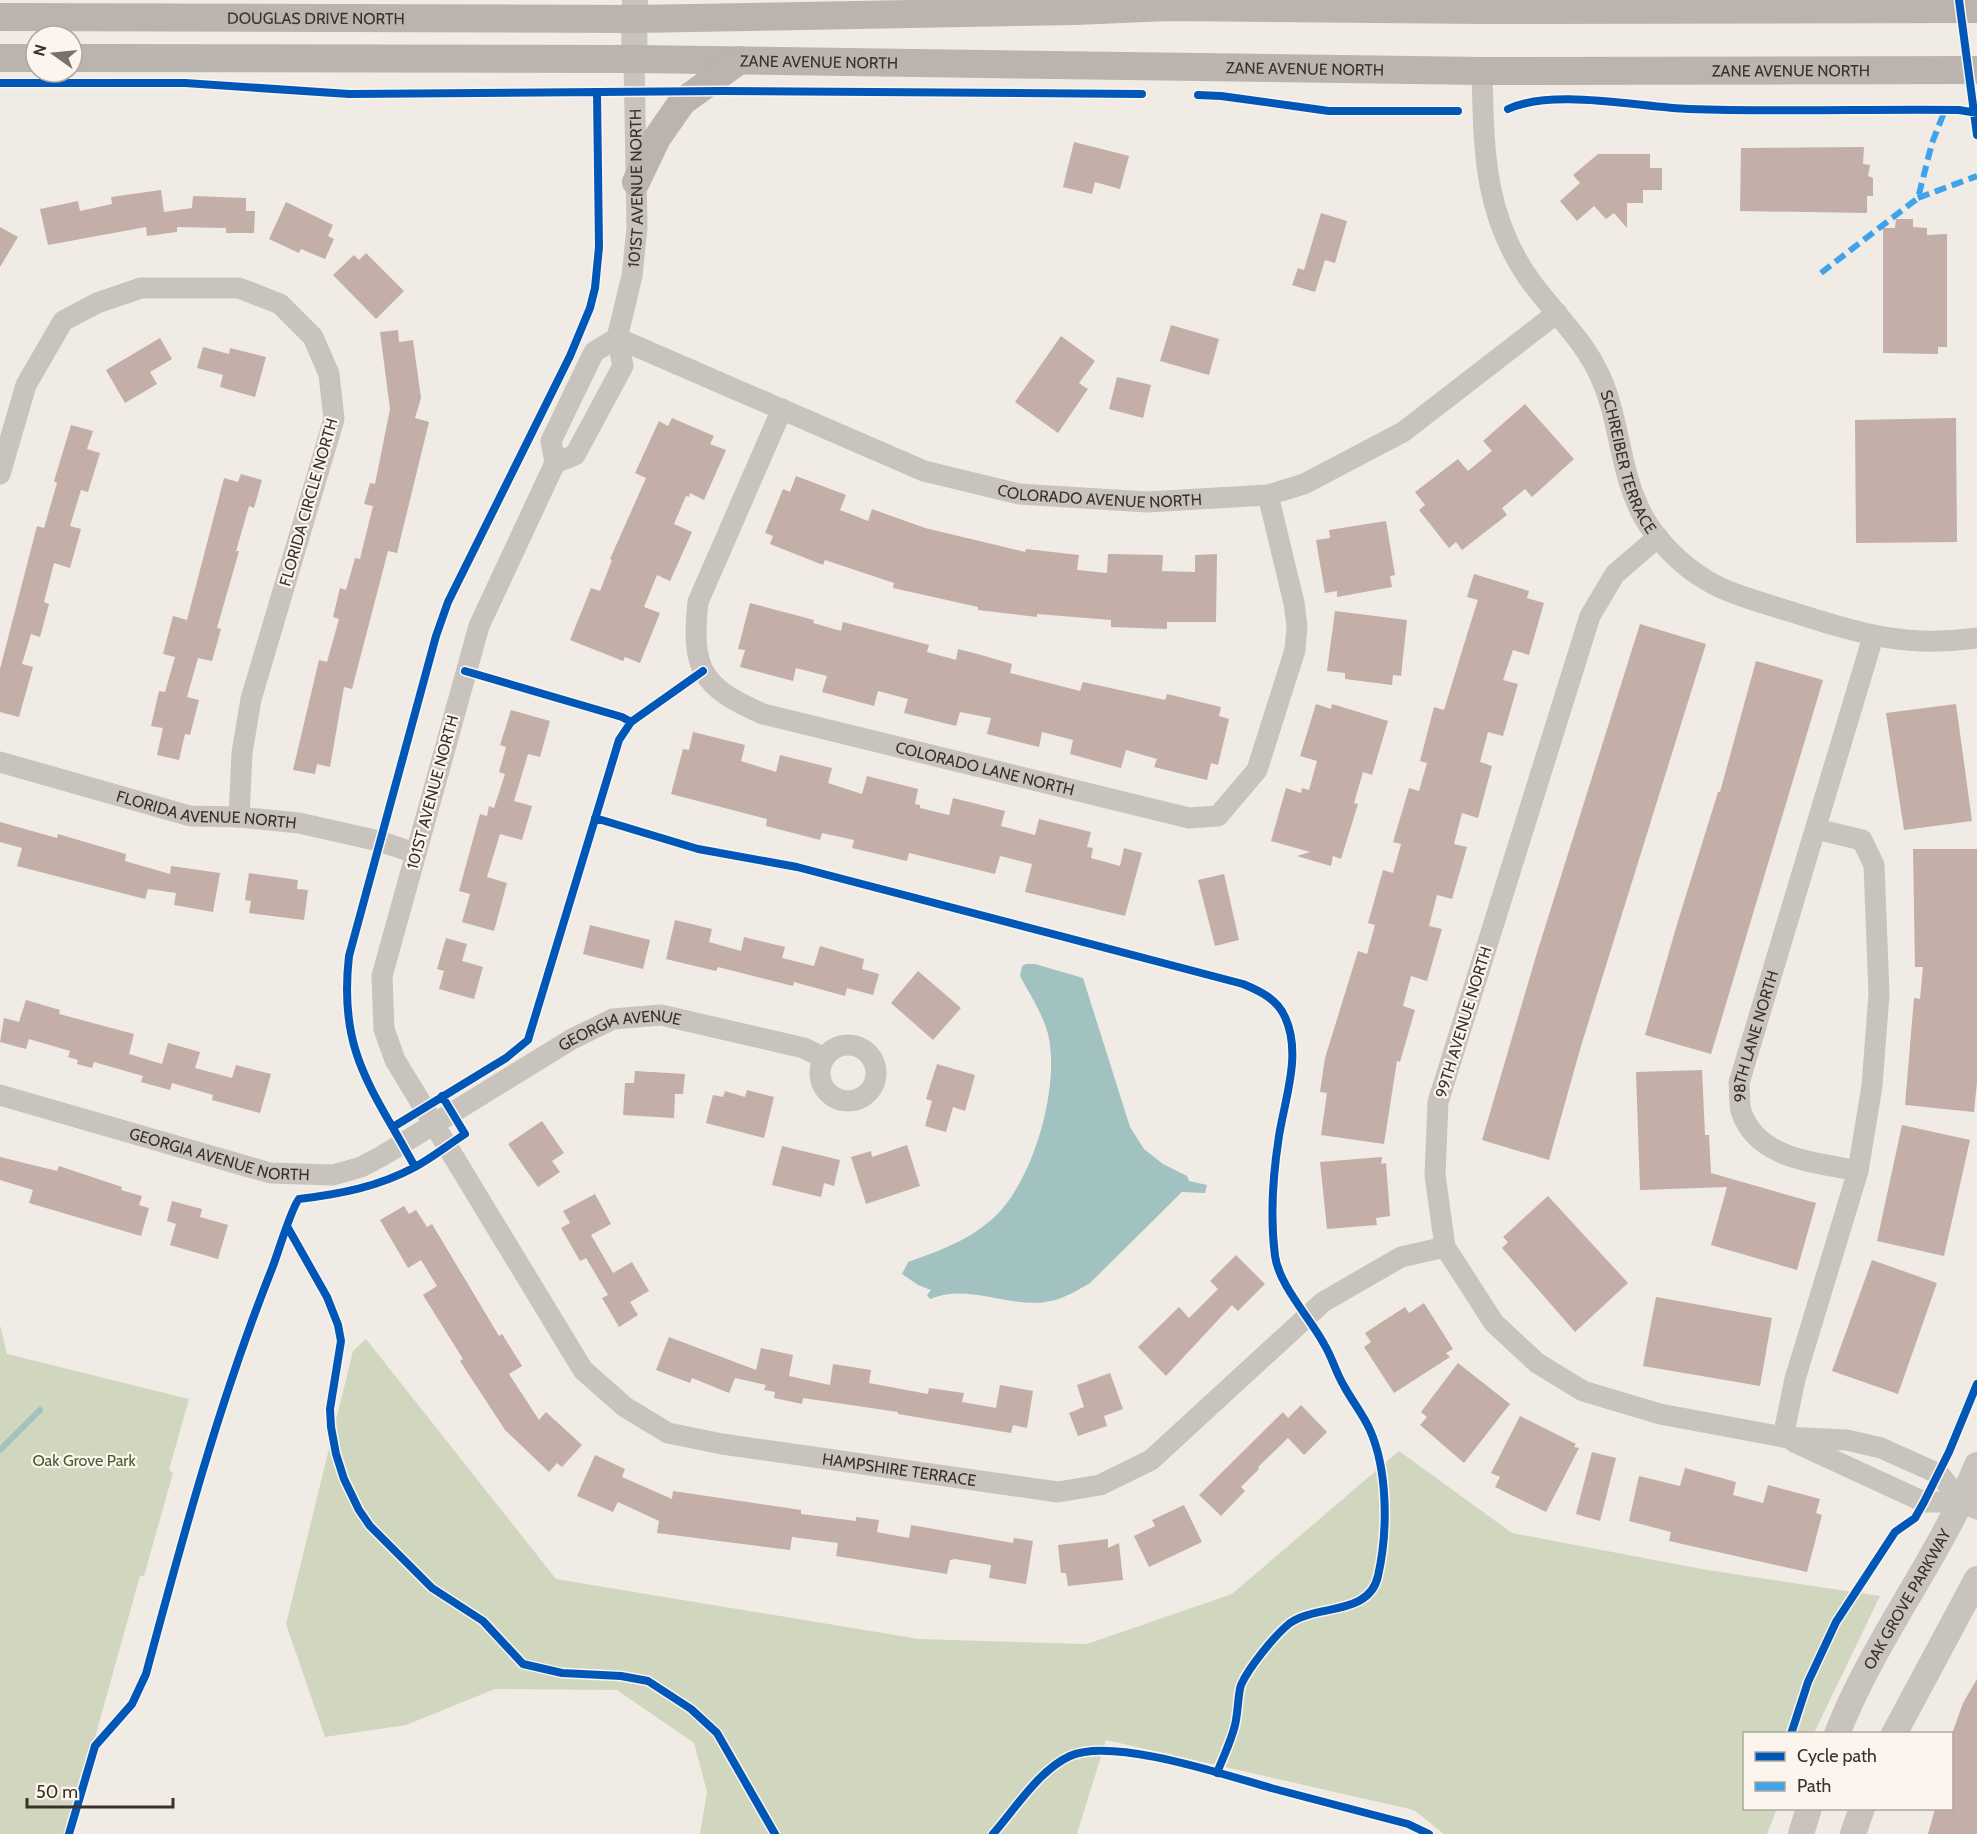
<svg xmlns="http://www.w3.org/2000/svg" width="1977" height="1834" viewBox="0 0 1977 1834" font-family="Cabin,sans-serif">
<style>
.green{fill:#d1d6bf}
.water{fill:#a1c2c1}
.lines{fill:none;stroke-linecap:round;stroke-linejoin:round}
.stream{stroke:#a1c2c1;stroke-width:6}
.building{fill:#c3afa7}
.minor{stroke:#c9c3be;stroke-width:21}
.tertiary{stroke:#c9c3be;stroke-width:26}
.secondary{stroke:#bab3ae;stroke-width:28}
.quiet{stroke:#3fa3eb;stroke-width:6;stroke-dasharray:12 6;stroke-linecap:butt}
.cycleway-casing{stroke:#fbf5ee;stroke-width:11}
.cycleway{stroke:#0057b8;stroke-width:8}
.labels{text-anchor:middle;stroke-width:4.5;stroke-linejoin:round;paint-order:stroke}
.street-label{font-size:16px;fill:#3b302b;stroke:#fbf5ee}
.park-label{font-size:16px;fill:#4a5a2e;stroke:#fbf5ee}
</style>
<rect width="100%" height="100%" fill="#f0ebe5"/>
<path class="green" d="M0 1325 7 1354 189 1399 169 1470 173 1473 144 1576H140L68 1834H0Z
M366 1339 556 1579 919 1639 1087 1644 1232 1594 1399 1451 1512 1533 1707 1570 1880 1596 1814 1733 1744 1734V1808L1777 1809 1767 1834H1444L1414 1810 1106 1740 1077 1834H700L707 1792 694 1743 617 1690 495 1689 406 1725 325 1737 286 1624 353 1351Z"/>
<path class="water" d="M1026 964H1035L1083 978 1130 1127 1144 1149 1163 1164 1187 1176 1189 1181 1207 1185 1205 1193 1182 1192 1090 1283C1078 1290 1065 1298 1051 1301 1011 1310 970 1282 930 1299L927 1295 931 1290 918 1285 902 1274 908 1262C936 1252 967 1241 990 1221 1032 1187 1061 1087 1048 1034 1043 1014 1030 995 1020 976L1022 966Z"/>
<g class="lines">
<path class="stream" d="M0 1450 40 1410"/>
</g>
<path class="building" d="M1074 142 1129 156 1120 189 1095 182 1092 194 1063 187Z
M1864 147 1863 164 1870 165 1868 176 1873 178V196H1867V213L1740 211 1741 148Z
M1598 154H1650V168H1662V190H1643V203H1627V228L1614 213 1606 219 1594 206 1577 221 1560 201 1580 183 1573 175Z
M161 190 164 212 192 208 193 196 246 198V211H255L254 233H226V228L177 227V232L147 236 146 227 48 245 40 209 78 201 80 211 112 204 111 197Z
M286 202 333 225 328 236 334 239 325 259 301 249 299 253 269 239Z
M1321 213 1347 221 1335 263 1325 260 1315 292 1292 285 1298 268 1304 270Z
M1896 219H1913V227L1927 228V235L1947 234V347H1938V354L1883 353V228H1895Z
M0 227 18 237 0 267Z
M366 253 404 291 376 319 333 275 354 255 359 260Z
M1171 325 1219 339 1209 375 1160 361Z
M398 330 399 342 413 340 421 398 415 418 429 422 397 553 388 551 352 689 344 687 330 767 317 764 315 774 293 770 319 660 327 662 339 619 333 617 340 588 346 590 355 558 360 559 373 506 364 504 370 483 375 484 390 409 380 332Z
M1061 336 1095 361 1079 383 1088 389 1058 433 1015 402Z
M160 338 172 359 150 372 157 384 125 403 106 370Z
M203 347 229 354 230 348 266 357 255 397 220 387 223 375 197 368Z
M1117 377 1151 385 1143 418 1109 409Z
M1525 404 1574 459 1532 497 1525 489 1502 508 1507 515 1462 550 1456 542 1449 548 1419 510 1425 505 1415 492 1458 459 1468 471 1492 451 1483 441Z
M672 418 714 436 710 444 726 450 704 500 690 493 689 497 686 496 674 524 692 532 670 581 657 575 644 607 660 613 640 663 625 657 623 661 570 640 591 588 600 591 612 560 610 559 646 478 635 473 659 421 668 426Z
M1956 418 1957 542 1856 543 1855 420Z
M71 425 93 431 87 449 100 453 88 492 81 490 70 526 81 529 70 568 54 563 44 602 49 604 40 637 31 634 22 664 33 667 19 717 0 712V669L37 526 44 528 57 483 54 481Z
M241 474 262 480 254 508 249 506 236 551H239L217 628 221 629 212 661 198 658 187 697 199 700 190 735 185 734 179 760 157 755 163 728 151 726 159 691 165 692 175 657 163 654 173 616 187 620 224 478 238 482Z
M796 476 846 495 840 510 868 521 872 509 925 528 1025 552 1026 549 1079 555 1077 570 1107 573 1108 554 1163 555 1162 571 1195 572V555L1217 554 1216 622H1167V629L1111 627V620L1037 614V617L978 610V607L893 588 894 583 825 560 823 565 770 544 773 536 765 533 783 489 790 492Z
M1386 521 1395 575 1390 576 1392 587 1337 597V591L1325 593 1316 540 1330 538 1329 530Z
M1474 574 1529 591 1527 598 1544 603 1529 655 1513 650 1503 680 1518 684 1503 736 1488 732 1480 762 1492 766 1478 818 1462 813 1454 844 1467 847 1452 899 1437 895 1429 926 1442 929 1427 981 1411 976 1403 1006 1415 1010 1400 1062 1397 1061 1384 1144 1321 1135 1327 1093 1320 1092 1325 1058 1358 951 1367 954 1375 925 1368 923 1383 870 1393 873 1401 844 1393 842 1409 788 1419 791 1427 763 1420 761 1434 707 1444 710 1469 628 1478 600 1467 597Z
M750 603 814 620 813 623 841 631 843 622 929 645 927 652 956 660 958 649 981 655 1012 664 1010 673 1080 691 1083 682 1165 700 1167 694 1221 707 1219 716 1229 719 1218 765 1211 763 1207 780 1154 767 1157 759 1126 750 1121 768 1070 754 1073 740 1042 732 1039 747 987 734 991 718 960 712 956 726 904 713 908 699 878 691 874 706 822 692 827 676 796 668 793 681 740 667 745 650 738 649Z
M1335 611 1407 620 1401 676 1393 675 1392 685 1345 679V673L1327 671Z
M1640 624 1706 644 1581 1046 1549 1160 1482 1140 1536 956Z
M1756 661 1823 680 1711 1054 1645 1035 1678 921 1718 792H1720Z
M1316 704 1331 709 1332 704 1388 721 1372 775 1363 772 1354 803 1358 804 1341 859 1333 856 1331 866 1297 856 1310 852 1271 841 1286 788 1301 793 1302 788 1309 790 1317 761 1300 756Z
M1956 704 1972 821 1904 830 1886 713Z
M511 710 550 721 540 757 528 754 514 801 532 806 522 840 500 834 487 877 507 883 494 931 462 922 470 894 459 891 480 814 487 816 489 806 494 808 505 774 499 772 506 747 500 745Z
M693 732 745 745 741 761 776 772 780 755 832 768 828 783 862 794 867 776 918 789 915 804 920 805V808L949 815 953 798 1005 811 1001 826 1035 835 1039 819 1091 832 1087 847 1093 848 1091 858 1120 866 1124 848 1142 853 1125 916 1025 892 1032 864 1000 856 995 874 909 853 907 861 852 848 854 840 822 833 820 840 766 826 767 819 671 794 683 749 689 750Z
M0 822 57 838 58 834 126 854 125 861 170 874 171 866 220 873 213 912 174 905 176 893 148 889 145 899 17 866 22 848 0 842Z
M1913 849H1977V1082L1974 1112 1905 1105 1914 998 1920 999 1923 967H1915Z
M249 873 298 880 297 889 308 890 304 920 249 913 251 901 245 900Z
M1224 874 1239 940 1215 946 1198 880Z
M675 920 712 929 709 942 741 951 744 937 785 947 782 958 814 966 820 946 864 959 862 969 879 974 873 995 847 988 845 996 794 982 793 986 718 967 716 971 666 959Z
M590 925 650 940 643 969 583 954Z
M446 938 467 944 462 961 483 967 474 999 439 989 444 971 437 969Z
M918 971 961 1008 933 1040 891 1003Z
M26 1000 60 1010 59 1014 134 1034 129 1054 162 1064 168 1043 200 1052 195 1068 232 1078 236 1065 271 1074 260 1113 212 1100 213 1095 172 1083 170 1090 141 1082 143 1076 94 1062 92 1068 77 1064 78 1060 68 1057 70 1051 29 1039 26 1049 0 1042 4 1018 19 1022Z
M937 1064 975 1075 965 1111 953 1107 946 1132 925 1126 932 1101 926 1099Z
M1702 1070 1705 1135H1709L1711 1173 1816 1203 1797 1270 1711 1245 1727 1187 1640 1190 1636 1072Z
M635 1071 685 1074 683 1094H675L674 1118 623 1115 625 1083H634Z
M747 1090 774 1097 764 1138 706 1123 713 1095 723 1097 725 1091 745 1097Z
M542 1121 564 1153 552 1161 560 1172 538 1187 508 1144Z
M1902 1125 1970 1140 1944 1256 1877 1241Z
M907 1145 920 1186 866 1204 851 1157 871 1151 872 1157Z
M782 1146 840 1160 834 1186 824 1183 821 1197 772 1185Z
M0 1157 57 1171 59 1166 122 1187 121 1190 142 1196 139 1205 149 1208 141 1236 29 1203 33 1190 0 1180Z
M1382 1157 1381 1164 1386 1163 1390 1216 1376 1218 1377 1225 1327 1229 1320 1162Z
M595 1194 611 1224 591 1235 613 1273 632 1262 649 1291 630 1302 638 1315 619 1327 602 1298 608 1295 586 1258 580 1261 561 1228 570 1223 563 1211Z
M1548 1196 1628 1283 1575 1332 1502 1248 1508 1242 1503 1237Z
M172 1201 202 1209 200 1217 228 1225 218 1259 170 1245 176 1224 167 1221Z
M404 1206 409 1214 416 1210 427 1227 432 1224 499 1336 502 1334 522 1366 509 1374 539 1420 546 1412 582 1445 562 1467 557 1463 549 1472 505 1430 460 1361 463 1359 423 1295 437 1286 421 1260 408 1268 380 1220Z
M1236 1255 1265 1284 1238 1311 1232 1305 1166 1376 1138 1347 1179 1307 1189 1318 1218 1289 1210 1281Z
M1872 1260 1937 1283 1898 1394 1832 1371Z
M1656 1297 1772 1318 1760 1386 1643 1366Z
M1424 1303 1453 1349 1446 1353 1450 1357 1394 1393 1364 1347 1371 1342 1365 1333 1405 1307 1409 1313Z
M669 1337 756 1370 761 1348 793 1355 789 1376 830 1385 833 1364 871 1370 869 1383 928 1394 929 1388 964 1393 962 1402 996 1408 1000 1385 1033 1391 1027 1428 1013 1425 1011 1433 898 1414V1412L803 1398 802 1404 774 1398 775 1392 764 1390 766 1385 735 1378 729 1393 692 1378 690 1383 656 1370Z
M1458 1363 1510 1404 1464 1463 1420 1425 1427 1417 1421 1412Z
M1110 1373 1123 1409 1104 1416 1107 1426 1078 1436 1069 1413 1084 1407 1077 1385Z
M1301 1405 1327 1432 1304 1455 1288 1438 1258 1467 1259 1469 1241 1487 1245 1491 1221 1516 1199 1495 1283 1412 1288 1418Z
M1520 1416 1576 1444 1574 1447 1579 1448 1546 1512 1495 1487 1500 1477 1491 1473Z
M1592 1452 1616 1458 1600 1521 1576 1514Z
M595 1455 625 1469 622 1477 672 1499 673 1491 801 1510V1514L856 1521V1517L879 1520 877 1532 909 1538 911 1525 1013 1543 1014 1538 1033 1541 1026 1584 989 1578 991 1565 955 1559 950 1560 947 1574 836 1556 838 1543 792 1537 790 1550 657 1533 659 1521 618 1502 613 1512 577 1496Z
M1685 1468 1736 1482 1733 1495 1763 1503 1768 1485 1820 1499 1816 1513 1822 1515 1807 1572 1669 1541 1671 1532 1629 1521 1639 1476 1680 1486Z
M1184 1505 1202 1542 1149 1567 1134 1536 1155 1526 1152 1520Z
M1108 1539V1548L1119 1543 1123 1580 1068 1586 1066 1573H1061L1058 1545Z
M1977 1679V1834H1928L1935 1809H1952V1734L1963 1703Z"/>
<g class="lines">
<g class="minor">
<path id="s1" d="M1482 71C1484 150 1483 216 1532 283 1552 310 1579 336 1595 366 1621 413 1617 468 1643 516 1657 541 1681 565 1706 580 1729 594 1757 601 1782 609 1854 631 1900 649 1977 638"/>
<path id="s2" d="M617 338 594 352 551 441 555 463 479 626 382 976 384 1029 395 1060 583 1370 625 1407 668 1433 722 1444 1058 1492 1100 1485 1151 1460 1323 1302 1401 1257 1445 1247"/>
<path id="s3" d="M617 338 924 471 1019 494 1147 502 1268 495 1304 484 1403 432 1557 313"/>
<path id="s4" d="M782 409 698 602C691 669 701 687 763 714L1189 818 1218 816 1257 770 1295 650 1297 626 1294 603 1268 495"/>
<path id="s5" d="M555 463 575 455 623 366 617 338 632 276 637 228 634 59"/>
<path d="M0 474 26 385 63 321 97 303 141 288H239L280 304 313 337 329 374 334 419 251 699 242 753 239 817"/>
<path d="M1658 537 1615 574 1590 616 1438 1102 1435 1175 1445 1247 1494 1323 1537 1363 1583 1391 1660 1414 1783 1437 1847 1440 1881 1448 1939 1474 1962 1502 1977 1509"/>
<path id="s6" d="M0 762 190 816 239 817 299 823 379 841 415 853"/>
<circle cx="848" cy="1073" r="28"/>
<path id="s7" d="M0 1095 270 1173 333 1175 361 1167 382 1156 572 1039 613 1019 661 1015 804 1048 824 1058"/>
<path id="s8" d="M1858 1171C1816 1162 1757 1160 1741 1111 1739 1103 1740 1092 1739 1083L1873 637"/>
<path d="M1783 1437 1795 1379 1858 1171 1872 1086 1879 994 1874 865 1862 840 1816 829"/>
<path d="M1794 1442 1924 1502H1962"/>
</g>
<g class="tertiary">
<path d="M634 59 635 0"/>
<path id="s9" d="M1837 1734C1874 1639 1939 1559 1977 1465"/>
<path d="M1894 1734 1977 1579"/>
<path d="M1801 1834 1809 1808"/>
<path d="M1853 1834 1862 1808"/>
</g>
<g class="secondary">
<path id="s10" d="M0 17 634 19 1075 11 1168 7 1481 10 1977 9"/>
<path d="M0 58H36"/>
<path id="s11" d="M72 58 634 59 1482 71 1977 70"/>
<path d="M636 182 657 138 682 102 740 60"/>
</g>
<path class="quiet" d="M1918 198 1977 176
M1821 273 1918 198 1932 143 1945 110"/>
<defs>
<path id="cycleway" d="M1959 0 1977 135
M0 83H185L349 94 722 91 1142 94
M1198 95 1221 96 1329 111H1458
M1508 109C1553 88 1638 107 1689 109 1779 112 1869 109 1959 110L1977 113
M465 671 622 717 631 722
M595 818 698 849 797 867 1243 984C1260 991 1277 999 1285 1017 1302 1054 1285 1098 1279 1136 1273 1174 1270 1217 1275 1256 1279 1285 1310 1318 1324 1344 1332 1357 1336 1373 1344 1386 1352 1401 1363 1414 1370 1430 1388 1471 1388 1532 1378 1576 1369 1616 1318 1604 1290 1623 1275 1635 1249 1667 1241 1685 1238 1693 1238 1714 1235 1725 1231 1742 1223 1757 1217 1773
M393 1127 506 1058 528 1040 619 740 631 722 703 671
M415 1167C372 1088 338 1052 349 956L436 636 448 602 570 356 590 308 595 288 599 247 597 93
M288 1228 327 1297 338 1325 341 1341 330 1409 331 1427 336 1454 344 1479 359 1510 370 1526 432 1588 483 1621 523 1664 562 1673 621 1676 648 1681 691 1709 717 1733 775 1834
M1791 1734 1808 1682 1836 1622 1895 1532 1915 1518 1924 1502 1949 1452 1977 1384
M69 1834 95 1746 132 1704 146 1674C183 1536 220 1399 273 1266 278 1253 292 1206 299 1199 340 1194 378 1187 415 1167 432 1158 448 1145 465 1134L442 1096
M993 1834C1015 1809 1039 1770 1070 1756 1113 1737 1225 1775 1271 1788 1317 1800 1363 1812 1408 1824L1429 1834"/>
</defs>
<use href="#cycleway" class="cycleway-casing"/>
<use href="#cycleway" class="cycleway"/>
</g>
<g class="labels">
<g class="street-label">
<text dy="6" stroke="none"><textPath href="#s10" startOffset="316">DOUGLAS DRIVE NORTH</textPath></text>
<text dy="6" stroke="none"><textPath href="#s11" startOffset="747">ZANE AVENUE NORTH</textPath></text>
<text dy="6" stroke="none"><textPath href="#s11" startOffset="1233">ZANE AVENUE NORTH</textPath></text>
<text dy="6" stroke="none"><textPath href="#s11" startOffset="1719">ZANE AVENUE NORTH</textPath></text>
<text dy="6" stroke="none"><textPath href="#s5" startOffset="303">101ST AVENUE NORTH</textPath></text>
<text dy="6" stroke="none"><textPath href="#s1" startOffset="428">SCHREIBER TERRACE</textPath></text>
<text dy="6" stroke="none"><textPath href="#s3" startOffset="513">COLORADO AVENUE NORTH</textPath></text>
<text transform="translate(308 502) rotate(-74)" y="6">FLORIDA CIRCLE NORTH</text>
<text dy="6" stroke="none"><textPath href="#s4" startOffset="584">COLORADO LANE NORTH</textPath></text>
<text transform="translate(432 792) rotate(-75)" y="6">101ST AVENUE NORTH</text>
<text dy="6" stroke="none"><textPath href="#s6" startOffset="213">FLORIDA AVENUE NORTH</textPath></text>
<text transform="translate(1463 1022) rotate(-73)" y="6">99TH AVENUE NORTH</text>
<text dy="6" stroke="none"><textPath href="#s7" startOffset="670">GEORGIA AVENUE</textPath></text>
<text dy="6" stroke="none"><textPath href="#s8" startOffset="216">98TH LANE NORTH</textPath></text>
<text dy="6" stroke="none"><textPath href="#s7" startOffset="228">GEORGIA AVENUE NORTH</textPath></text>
<text dy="6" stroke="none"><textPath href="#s2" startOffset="1480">HAMPSHIRE TERRACE</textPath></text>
<text dy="6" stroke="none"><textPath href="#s9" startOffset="152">OAK GROVE PARKWAY</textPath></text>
</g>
<g class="park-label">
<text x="84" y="1466">Oak Grove Park</text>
</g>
</g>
<rect x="1743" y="1732" width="210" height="78" fill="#fbf5ee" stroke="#aea6a0" stroke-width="1.5"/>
<rect x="1755" y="1752" width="30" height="9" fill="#0057b8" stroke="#aea6a0" stroke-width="1.5"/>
<text x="1797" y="1762" font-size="18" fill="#3b302b">Cycle path</text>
<rect x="1755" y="1782" width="30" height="9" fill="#3fa3eb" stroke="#aea6a0" stroke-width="1.5"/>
<text x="1797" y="1792" font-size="18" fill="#3b302b">Path</text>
<g transform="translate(54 54) rotate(285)"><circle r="28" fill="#fbf5ee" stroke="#aea6a0" stroke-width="1.5"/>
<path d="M0-4.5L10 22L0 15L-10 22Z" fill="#7a716c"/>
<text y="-9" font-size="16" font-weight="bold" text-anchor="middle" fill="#3b302b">N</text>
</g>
<path d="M27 1798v9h146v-9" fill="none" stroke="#3b302b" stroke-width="3"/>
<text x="36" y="1798" font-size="18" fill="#3b302b" stroke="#fbf5ee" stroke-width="4.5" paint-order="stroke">50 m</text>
</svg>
